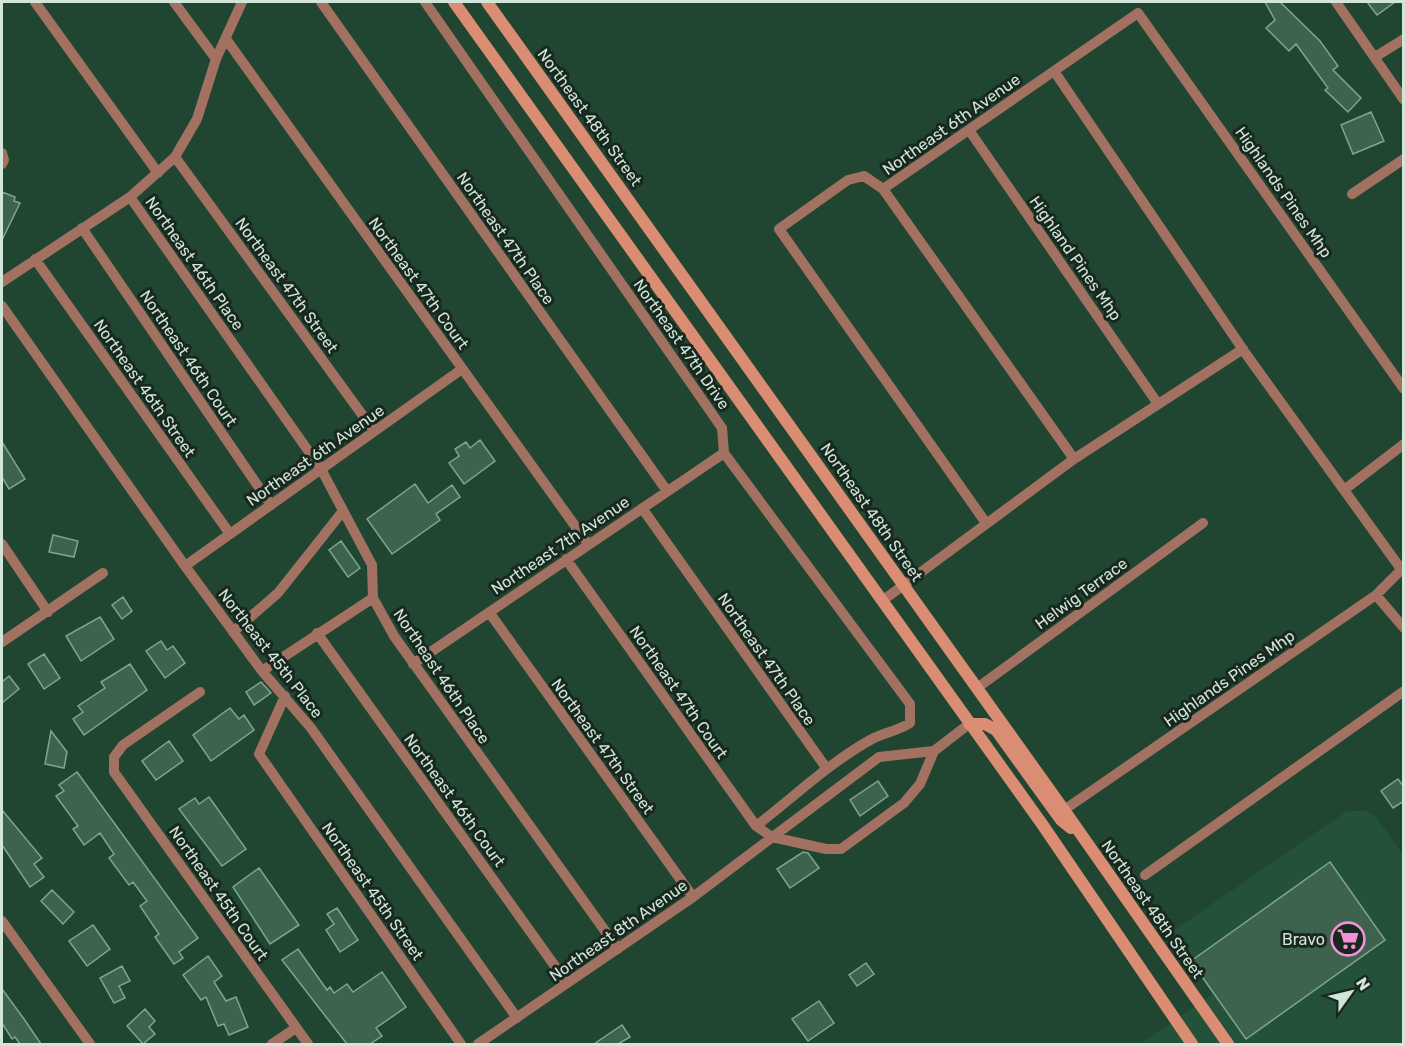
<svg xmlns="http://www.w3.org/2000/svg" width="1405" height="1046" viewBox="0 0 1405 1046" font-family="Rubik,sans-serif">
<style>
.built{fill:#235139}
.building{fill:#3d634e;stroke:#7ea68f;stroke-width:1.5}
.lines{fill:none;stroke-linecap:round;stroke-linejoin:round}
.street{stroke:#a37161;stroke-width:10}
.secondary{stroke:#db8d73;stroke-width:12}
.labels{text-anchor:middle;stroke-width:6;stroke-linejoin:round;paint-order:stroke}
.street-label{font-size:16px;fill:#d1e6d9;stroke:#18281f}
.poi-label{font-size:16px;fill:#d1e6d9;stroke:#18281f;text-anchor:end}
</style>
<rect width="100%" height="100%" fill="#204632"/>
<path class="built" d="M1347 811H1366L1377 818 1403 855V1044H1141L1212 994 1170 933Z"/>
<path class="building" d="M1265 2H1280L1320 41 1338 66 1333 70 1361 98 1348 112 1325 90 1328 88 1296 44 1289 51 1266 28 1275 20Z
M1367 2H1395L1377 15Z
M1371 112 1384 141 1353 154 1341 125Z
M2 192 15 197 14 201 20 203 2 240Z
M480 440 495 461 464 484 449 463 459 456 455 449 466 442 470 448Z
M2 442 25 479 9 489 2 477Z
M415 484 428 503 452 485 460 497 436 514 440 520 392 554 367 519Z
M53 535 78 541 74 557 49 552Z
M341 541 360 568 348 577 329 550Z
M123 597 132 611 122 619 112 605Z
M100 617 114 639 81 661 66 636Z
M161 641 167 650 173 646 185 663 165 678 146 651Z
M44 654 60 678 44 689 28 664Z
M130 664 147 690 84 735 73 719 83 712 78 706 105 688 101 682Z
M9 676 19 689 2 703V682Z
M261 682 271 693 254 705 246 692Z
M230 708 239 719 244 715 254 730 211 761 193 735Z
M51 731 67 752 64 768 45 764Z
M169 741 183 761 156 780 142 761Z
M77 772 198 938 179 952 183 958 174 964 155 937 159 934 140 906 147 901 133 882 129 885 109 858 114 854 100 833 84 845 73 829 78 826 56 796 64 791 59 785Z
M1398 779 1404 787V801L1393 808 1381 791Z
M878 781 888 796 860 816 850 800Z
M209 797 246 849 222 866 179 809 195 798 199 804Z
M2 810 42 858 34 864 44 877 30 887 2 845Z
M803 852 808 853 819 868 790 888 777 869Z
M1330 862 1385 940 1246 1039 1191 961Z
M259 868 299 925 270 944 233 887Z
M52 890 74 912 63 924 41 901Z
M337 908 358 940 340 952 326 930 334 924 327 914Z
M93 925 110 949 87 966 69 941Z
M298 949 327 990 330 987 334 993 347 984 353 992 382 972 406 1007 376 1028 382 1036 370 1044H347L282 960Z
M208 956 222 976 214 982 226 1001 236 997 248 1027 229 1035 224 1024 218 1026 206 997 201 1000 183 975Z
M866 963 874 974 857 986 849 975Z
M122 966 130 981 119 986 125 998 114 1003 100 978Z
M2 989 24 1019 41 1044H20L15 1037 12 1039 2 1023Z
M819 1001 834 1023 808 1041 792 1019Z
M145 1009 155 1021 149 1027 155 1034 143 1044 127 1026Z
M622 1025 630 1037 618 1044H594Z"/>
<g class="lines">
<path class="street" d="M35 2 158 173
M174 2 216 59
M321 2 667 491
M425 2 722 428 724 453 910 704V723C897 731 884 733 872 739 830 762 794 797 756 826
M1336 2 1404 100
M226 39 588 544
M1375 57 1404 39
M1054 71 1246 354 1344 490
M969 130 1158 404
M2 153 4 160 2 164
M175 157 374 431
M883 189 1074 459
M1352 194 1404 159
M130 197 321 469 372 565 373 598 394 636 618 949
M82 228 271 505
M35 259 230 534
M2 282 130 197 175 157 197 119 216 59 242 2
M2 306 185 566 262 671 311 728 517 1018
M642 508 827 769
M986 523 779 229 848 180 864 176 883 189 1138 13 1404 389
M2 544 48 612
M566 559 756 826 772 837 826 849H841L904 803 920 784 934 751 969 724
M185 566 462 369
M1401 569 1344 490 1404 444
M1376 595 1404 628
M882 601 1074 459 1243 349
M489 612 693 897
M233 632 278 593 343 511
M317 633 567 983
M2 642 103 573
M413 664 724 453
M262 671 373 598
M977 688 1203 523
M200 692 123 745 114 757V772L308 1044
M285 696 259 754 461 1044
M1064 810 1376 595 1404 567
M1145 875 1404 691
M2 921 90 1044
M272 1044 296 1028
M478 1044 693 897 879 757 934 751"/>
<path class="secondary" d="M454 2 1042 824 1192 1044
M487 2 1064 810 1228 1044
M969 724H985L996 730 1061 820 1071 828"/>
</g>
<defs>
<symbol id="supermarket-ring" viewBox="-11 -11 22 22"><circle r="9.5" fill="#18281f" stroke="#f391d6" stroke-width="1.5"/><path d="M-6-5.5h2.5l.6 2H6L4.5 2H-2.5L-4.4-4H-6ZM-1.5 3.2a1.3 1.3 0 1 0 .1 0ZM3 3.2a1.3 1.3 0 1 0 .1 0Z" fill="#f391d6"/></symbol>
</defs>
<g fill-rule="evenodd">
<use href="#supermarket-ring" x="1329" y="920" width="38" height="38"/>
</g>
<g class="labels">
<g class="street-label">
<text transform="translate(590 117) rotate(54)" y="6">Northeast 48th Street</text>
<text transform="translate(951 124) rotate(-35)" y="6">Northeast 6th Avenue</text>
<text transform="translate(1284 192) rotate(55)" y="6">Highlands Pines Mhp</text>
<text transform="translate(506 238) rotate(55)" y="6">Northeast 47th Place</text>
<text transform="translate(1076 258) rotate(55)" y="6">Highland Pines Mhp</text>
<text transform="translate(195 263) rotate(55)" y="6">Northeast 46th Place</text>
<text transform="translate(419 283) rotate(54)" y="6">Northeast 47th Court</text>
<text transform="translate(287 285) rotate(54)" y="6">Northeast 47th Street</text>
<text transform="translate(682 344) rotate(55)" y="6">Northeast 47th Drive</text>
<text transform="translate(189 358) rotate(56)" y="6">Northeast 46th Court</text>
<text transform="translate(145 388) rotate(55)" y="6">Northeast 46th Street</text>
<text transform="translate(315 455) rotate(-35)" y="6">Northeast 6th Avenue</text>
<text transform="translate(872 512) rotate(55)" y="6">Northeast 48th Street</text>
<text transform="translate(560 545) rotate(-34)" y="6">Northeast 7th Avenue</text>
<text transform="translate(1081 593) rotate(-36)" y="6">Helwig Terrace</text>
<text transform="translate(271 653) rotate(52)" y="6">Northeast 45th Place</text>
<text transform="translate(767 659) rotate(55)" y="6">Northeast 47th Place</text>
<text transform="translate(442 676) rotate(56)" y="6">Northeast 46th Place</text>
<text transform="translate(1229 678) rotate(-35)" y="6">Highlands Pines Mhp</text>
<text transform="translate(679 692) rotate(55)" y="6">Northeast 47th Court</text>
<text transform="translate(603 746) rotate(54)" y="6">Northeast 47th Street</text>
<text transform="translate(455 800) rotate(54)" y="6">Northeast 46th Court</text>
<text transform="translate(373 891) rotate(55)" y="6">Northeast 45th Street</text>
<text transform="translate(219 893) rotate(55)" y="6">Northeast 45th Court</text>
<text transform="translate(1153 909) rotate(55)" y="6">Northeast 48th Street</text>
<text transform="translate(618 930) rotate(-35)" y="6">Northeast 8th Avenue</text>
</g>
<g class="poi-label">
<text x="1325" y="945">Bravo</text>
</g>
</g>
<rect width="1405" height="1046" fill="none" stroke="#d1e6d9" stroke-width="6"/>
<g transform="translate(1351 992) rotate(56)" stroke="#18281f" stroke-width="4.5" paint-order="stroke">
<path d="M0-4.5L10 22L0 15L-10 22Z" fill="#d1e6d9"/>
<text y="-9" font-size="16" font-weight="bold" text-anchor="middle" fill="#d1e6d9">N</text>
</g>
</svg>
